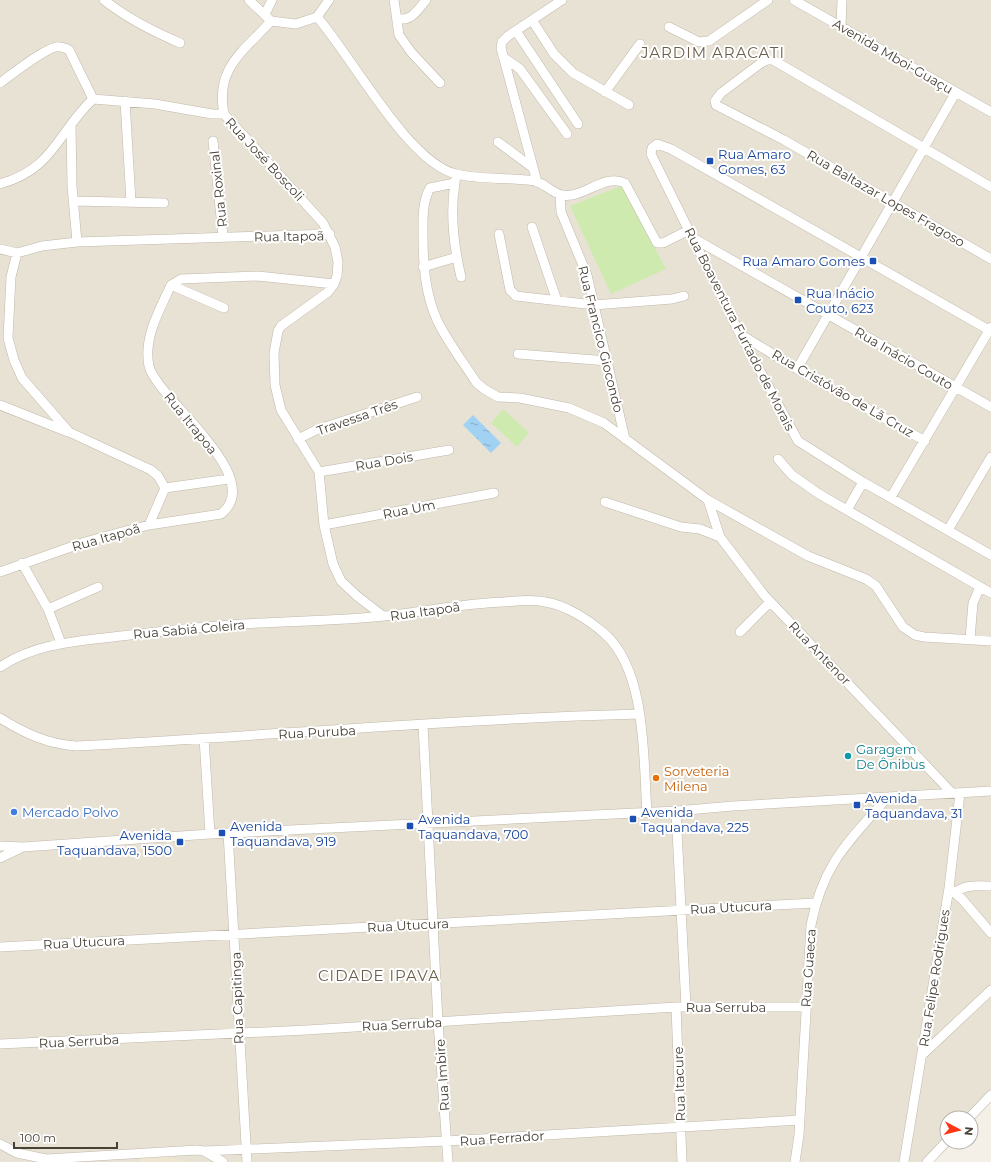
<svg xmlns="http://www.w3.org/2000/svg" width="991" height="1162" viewBox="0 0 991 1162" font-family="Montserrat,sans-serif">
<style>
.residential{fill:#e8e2d5}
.education{fill:#eee6d0}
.pitch{fill:#cfeaae}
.water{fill:url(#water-ripples)}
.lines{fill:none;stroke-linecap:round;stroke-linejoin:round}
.minor-casing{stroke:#c0b8a9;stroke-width:10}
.minor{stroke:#fff;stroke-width:9}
.transit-dot{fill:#1a4fb4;stroke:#fff;stroke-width:1.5}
.culture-dot{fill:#0f9aa8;stroke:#fff;stroke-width:1.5}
.food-dot{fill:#e8710a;stroke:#fff;stroke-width:1.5}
.shop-dot{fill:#3f7fe0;stroke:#fff;stroke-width:1.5}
.labels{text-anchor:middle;stroke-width:4;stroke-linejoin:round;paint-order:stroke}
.street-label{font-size:13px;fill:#484136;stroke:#fff}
.transit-label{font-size:13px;fill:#164399;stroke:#fff;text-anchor:start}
.culture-label{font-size:13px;fill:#0d838f;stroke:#fff;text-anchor:start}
.food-label{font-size:13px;fill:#c56008;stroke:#fff;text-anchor:start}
.shop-label{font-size:13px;fill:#366cbe;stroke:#fff;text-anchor:start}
.quarter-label{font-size:15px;letter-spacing:1px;fill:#6b5f4c;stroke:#fff}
</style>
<defs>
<pattern id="water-ripples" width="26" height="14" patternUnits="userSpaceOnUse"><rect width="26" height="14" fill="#a1d2f3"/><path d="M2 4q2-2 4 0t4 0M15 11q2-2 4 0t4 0" fill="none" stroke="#85acc6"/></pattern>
</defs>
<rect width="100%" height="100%" fill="#f4f0e7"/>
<path class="residential" d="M0 0H991V1098L971 1118H947V1142L932 1162H0Z"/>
<path class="education" d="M142 1155H173V1159L189 1162H138Z"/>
<path class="pitch" d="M623 185 666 269 611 294 570 206Z
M503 409 529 433 517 447 491 423Z"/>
<path class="water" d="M473 415 501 443 491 453 463 425Z"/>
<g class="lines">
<defs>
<path id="minor" d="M104 0C128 19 152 31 180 43
M249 0 271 21 296 24 317 17 329 0
M394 0 399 35 411 52 440 83
M794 0 991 112
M265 14 272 0
M317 17C351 55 408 163 456 174 481 180 509 177 535 181 544 183 552 193 562 195 584 199 603 173 625 183L657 243H663L689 230
M397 18C410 23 418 10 426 0
M532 20 554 54 573 73 629 105
M271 21C243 52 215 68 224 114L323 223 335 247 338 262 337 276 334 284 328 292 281 326 278 331 274 353 275 385 281 410 319 472 324 525 333 564 341 581 357 596 383 616
M669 27 699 42 709 41 768 0
M841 27 842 0
M516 31 578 124
M503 57 520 69 567 134
M0 83C14 73 41 51 56 47 61 46 65 48 69 50L93 99
M605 92 640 44
M93 99 155 104 212 114H224
M125 101 131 202
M71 125 72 186 77 242
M213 141 223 236
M498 142 533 168
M456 174 455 183 430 188C422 202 423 220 423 236 423 264 425 293 437 320 447 341 463 362 476 382L484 389 498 397 520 398 569 408 604 423 708 500 808 556 866 579 876 586 903 627 915 635 924 637 991 641
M537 182 501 48 502 42 508 36 562 0
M455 183C450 213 454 247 461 277
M0 184C54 169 57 133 93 99
M991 187 773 60H767L761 63 721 93 715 101 716 105 784 140 991 259
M560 195 561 212 587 275 625 439
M73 201 164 203
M532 227 557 301
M499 234 510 290 516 296 594 305 672 299 684 296
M693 238 991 407
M0 249 17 253 42 246 77 242 330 234
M17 253 11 277 8 338 14 360 22 378 69 432 151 470 158 476 165 488 149 525
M423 267 457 257
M171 285 224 308
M989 330 671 149 657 144 652 148 651 154 740 334 798 441 863 482 991 555
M740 334 797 369 925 441
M518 354 608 361
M797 369 956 92
M0 405 68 432
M298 439 316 430 417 397
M778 459 792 475 819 494 991 593
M319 472 449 450
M165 488 229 479
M891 497 991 327
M708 500 720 537 764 595 952 793
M605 502 681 527 700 529 720 537
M847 510 863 482
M324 525 494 493
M948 530 991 457
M22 563 48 609 61 643
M0 572 85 542 118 533 149 525 221 514C268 477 157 399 149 366 143 338 160 309 171 285L181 279 258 276 334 284
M48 609 98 587
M740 632 770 602
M970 639 973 603 980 587
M0 667C36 643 79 641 121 636 161 631 201 627 242 624 289 621 337 621 384 616 424 612 464 603 504 602 517 601 532 599 545 602 566 605 589 620 605 634 647 672 643 759 647 812
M0 718C24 733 47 744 76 746 264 736 452 719 640 714
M423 725 438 1022 448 1162
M204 738 210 834
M676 811 686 1007
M228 833 247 1162
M0 846 23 847 210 834 676 811 733 806 991 791
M0 858 21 848
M949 888 962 899 991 933
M955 893C965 884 978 886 991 886
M0 947 815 903
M676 1007 682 1162
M0 1044 307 1030 676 1007H805
M922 1055 991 990
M969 1118 991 1095
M0 1144 17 1153 46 1159 197 1150 204 1151 223 1162
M204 1151 446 1141 800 1120
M795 1162 799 1135 811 925C823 864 848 842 887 798
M904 1162 949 888 960 793
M927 1162 947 1141"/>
</defs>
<use href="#minor" class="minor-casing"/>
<use href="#minor" class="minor"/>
</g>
<g class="transit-dot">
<rect x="706" y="157" width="8" height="8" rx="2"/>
<rect x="869" y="257" width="8" height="8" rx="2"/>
<rect x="794" y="296" width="8" height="8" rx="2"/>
<rect x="853" y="801" width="8" height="8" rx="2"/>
<rect x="629" y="815" width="8" height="8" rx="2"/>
<rect x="406" y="822" width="8" height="8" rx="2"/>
<rect x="218" y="829" width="8" height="8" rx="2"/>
<rect x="176" y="838" width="8" height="8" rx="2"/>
</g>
<circle class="culture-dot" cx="848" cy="756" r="4"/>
<circle class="food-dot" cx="656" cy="778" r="4"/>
<circle class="shop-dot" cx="14" cy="812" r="4"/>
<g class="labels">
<g class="street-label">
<text transform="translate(893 56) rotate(30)" y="5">Avenida Mboi-Guaçu</text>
<text transform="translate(265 159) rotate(47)" y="5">Rua José Boscoli</text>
<text transform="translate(218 189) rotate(-96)" y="5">Rua Roxinal</text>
<text transform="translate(886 198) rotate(30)" y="5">Rua Baltazar Lopes Fragoso</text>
<text transform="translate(289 236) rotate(-1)" y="5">Rua Itapoã</text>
<text transform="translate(740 329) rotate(63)" y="5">Rua Boaventura Furtado de Morais</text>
<text transform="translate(601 339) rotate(76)" y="5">Rua Francico Giocondo</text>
<text transform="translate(904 358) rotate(30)" y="5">Rua Inácio Couto</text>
<text transform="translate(843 393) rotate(30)" y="5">Rua Cristóvão de Lã Cruz</text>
<text transform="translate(357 417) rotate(-19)" y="5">Travessa Três</text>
<text transform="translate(191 423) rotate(51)" y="5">Rua Itrapoa</text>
<text transform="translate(384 461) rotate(-10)" y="5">Rua Dois</text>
<text transform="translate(409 509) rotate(-11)" y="5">Rua Um</text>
<text transform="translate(106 537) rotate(-16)" y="5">Rua Itapoã</text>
<text transform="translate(425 611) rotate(-8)" y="5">Rua Itapoã</text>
<text transform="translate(189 629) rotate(-5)" y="5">Rua Sabiá Coleira</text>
<text transform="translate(820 653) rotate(46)" y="5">Rua Antenor</text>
<text transform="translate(317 732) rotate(-3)" y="5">Rua Puruba</text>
<text transform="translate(731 907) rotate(-3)" y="5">Rua Utucura</text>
<text transform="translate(408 925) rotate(-3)" y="5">Rua Utucura</text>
<text transform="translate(84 942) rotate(-3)" y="5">Rua Utucura</text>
<text transform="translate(808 968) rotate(-86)" y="5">Rua Guaeca</text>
<text transform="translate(934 978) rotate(-81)" y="5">Rua Felipe Rodrigues</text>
<text transform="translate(237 998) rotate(-92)" y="5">Rua Capitinga</text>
<text x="726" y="1012">Rua Serruba</text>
<text transform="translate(402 1024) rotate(-3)" y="5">Rua Serruba</text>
<text transform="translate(79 1041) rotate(-3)" y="5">Rua Serruba</text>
<text transform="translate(442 1075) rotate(-94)" y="5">Rua Imbire</text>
<text transform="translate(679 1084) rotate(-92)" y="5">Rua Itacure</text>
<text transform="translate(502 1138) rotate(-4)" y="5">Rua Ferrador</text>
</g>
<g class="transit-label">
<text x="718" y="159">Rua Amaro<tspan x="718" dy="15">Gomes, 63</tspan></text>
<text x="865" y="266" text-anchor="end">Rua Amaro Gomes</text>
<text x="806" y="298">Rua Inácio<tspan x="806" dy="15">Couto, 623</tspan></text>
<text x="865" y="803">Avenida<tspan x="865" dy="15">Taquandava, 31</tspan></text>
<text x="641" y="817">Avenida<tspan x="641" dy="15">Taquandava, 225</tspan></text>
<text x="418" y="824">Avenida<tspan x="418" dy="15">Taquandava, 700</tspan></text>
<text x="230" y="831">Avenida<tspan x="230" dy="15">Taquandava, 919</tspan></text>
<text x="172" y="840" text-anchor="end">Avenida<tspan x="172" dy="15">Taquandava, 1500</tspan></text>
</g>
<g class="culture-label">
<text x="856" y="754">Garagem<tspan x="856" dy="15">De Ônibus</tspan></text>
</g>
<g class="food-label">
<text x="664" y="776">Sorveteria<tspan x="664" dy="15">Milena</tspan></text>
</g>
<g class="shop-label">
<text x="22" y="817">Mercado Polvo</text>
</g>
<g class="quarter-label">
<text x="713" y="58">JARDIM ARACATI</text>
<text x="379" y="981">CIDADE IPAVA</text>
</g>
</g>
<g transform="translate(959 1130) rotate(97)"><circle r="19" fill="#ffffff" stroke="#b6b3af"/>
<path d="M0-3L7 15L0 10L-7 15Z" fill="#ff3613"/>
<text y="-6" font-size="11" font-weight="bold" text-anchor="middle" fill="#484136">N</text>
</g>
<path d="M14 1142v6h103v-6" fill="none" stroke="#484136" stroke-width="2"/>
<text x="20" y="1142" font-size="12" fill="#484136" stroke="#ffffff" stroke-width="3" paint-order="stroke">100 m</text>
</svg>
